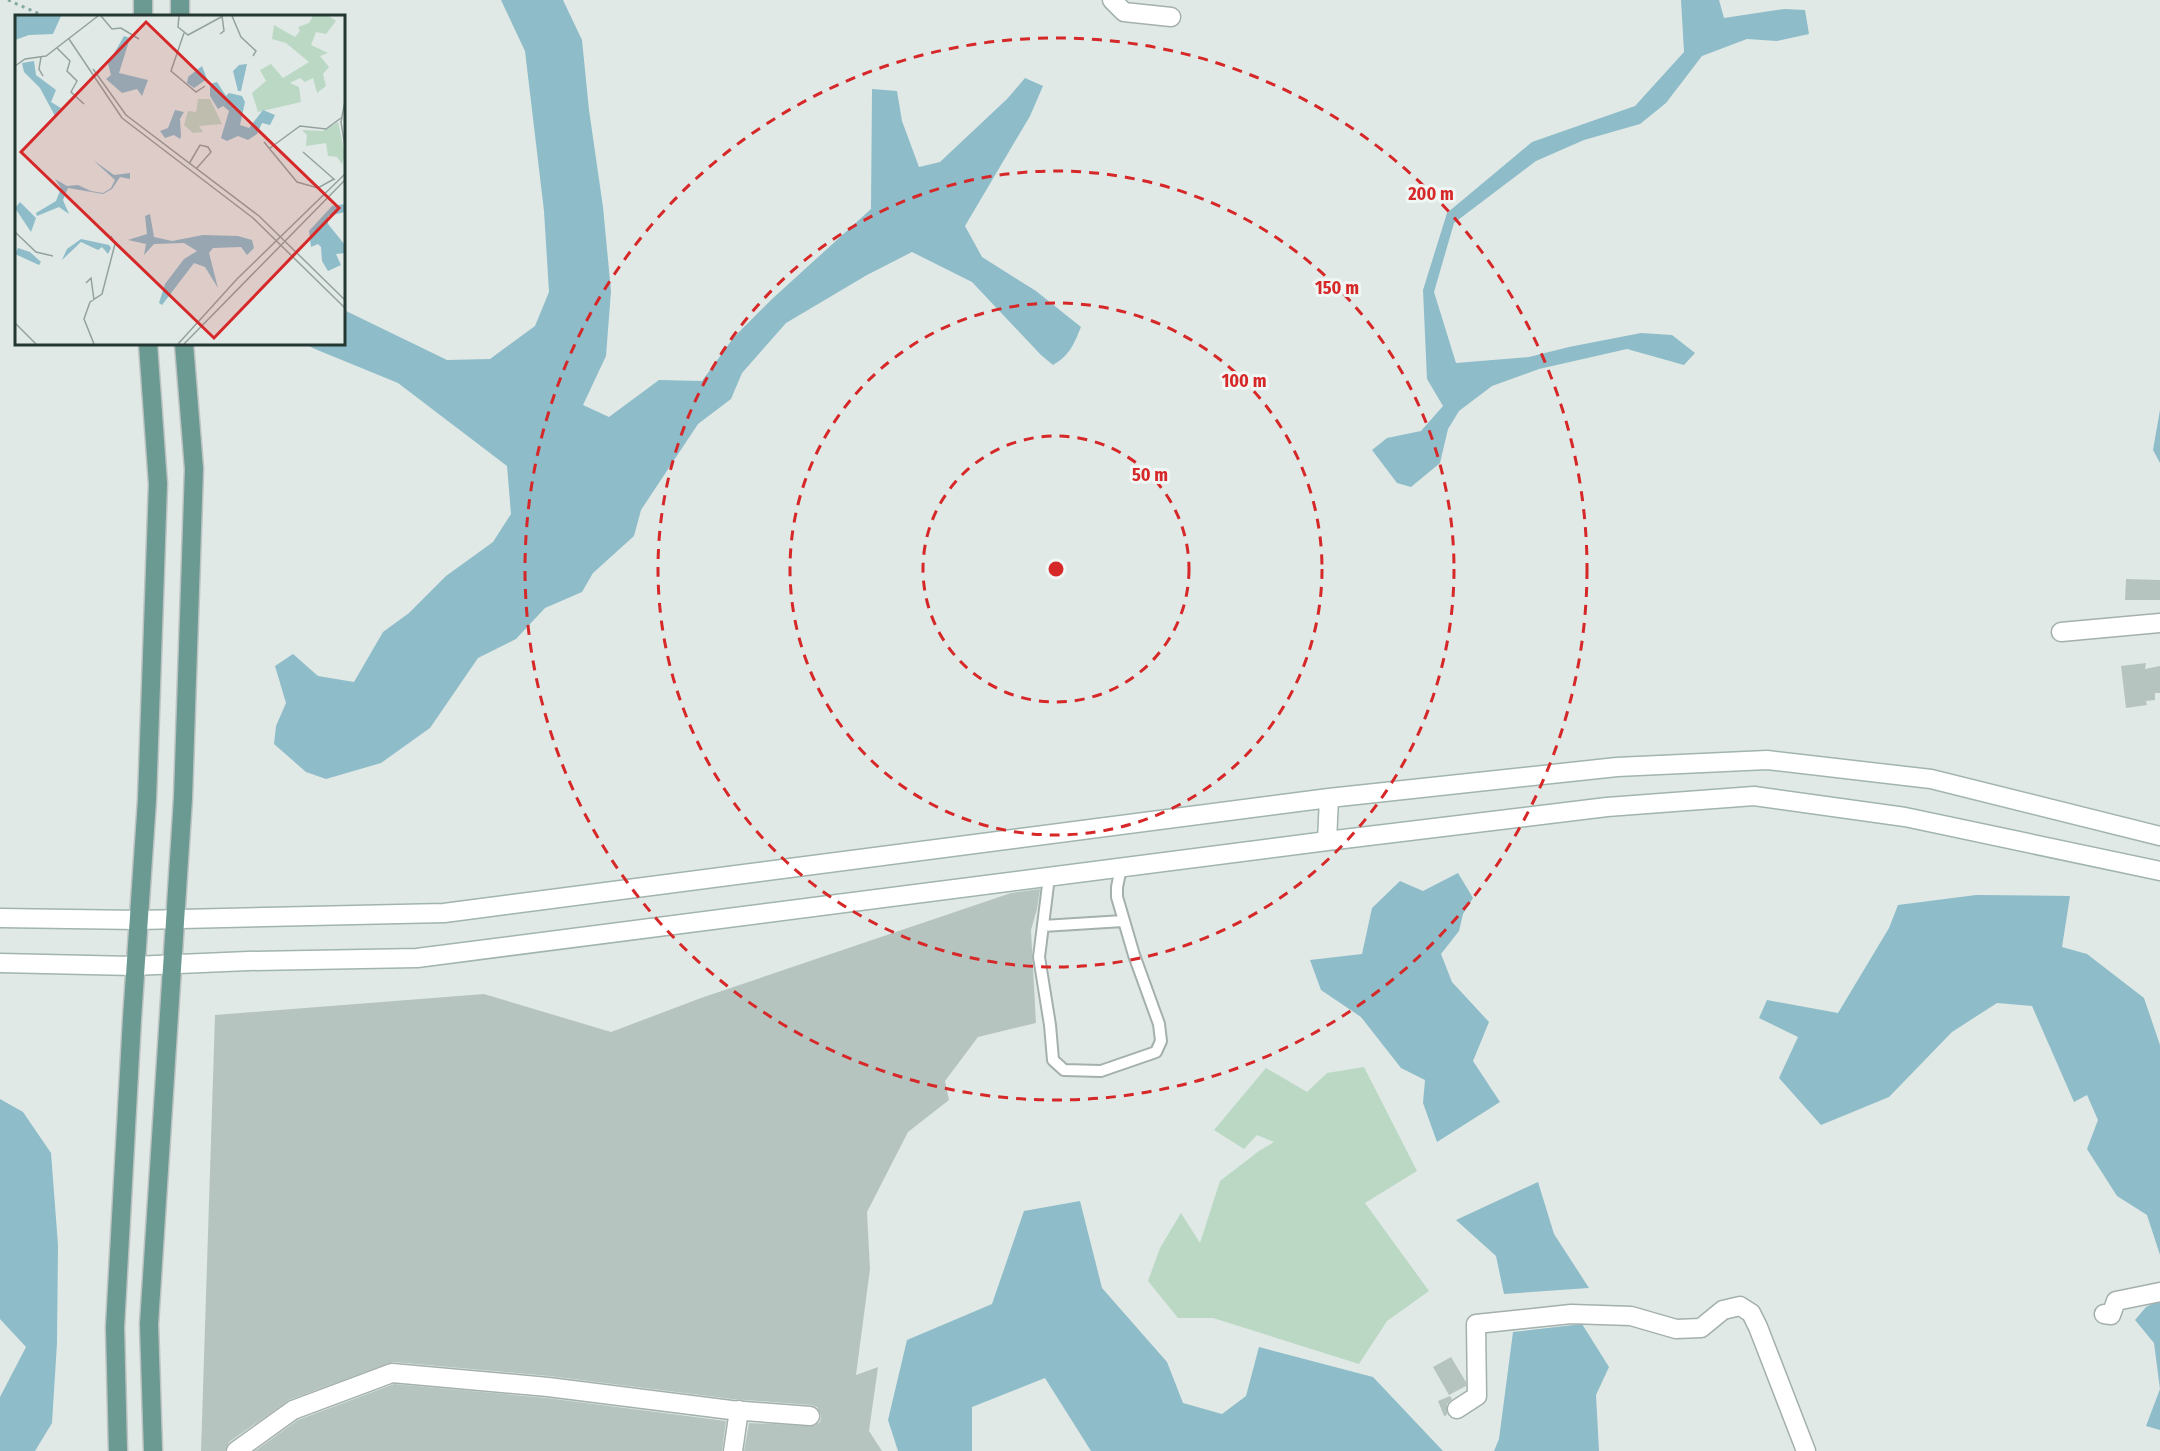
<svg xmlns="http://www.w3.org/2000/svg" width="2160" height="1451" viewBox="0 0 2160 1451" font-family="'Fira Sans Condensed',sans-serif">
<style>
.green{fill:#bbd8c5}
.water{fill:#8ebcc9}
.building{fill:#b6c4bf}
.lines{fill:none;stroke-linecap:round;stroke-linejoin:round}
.lane-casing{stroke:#a4b0ad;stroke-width:14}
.street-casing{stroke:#a4b0ad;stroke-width:21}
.secondary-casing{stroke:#a1b4ae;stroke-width:21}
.primary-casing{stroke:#bdc3c2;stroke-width:21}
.path{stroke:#84a9a0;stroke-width:3;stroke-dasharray:3 4.5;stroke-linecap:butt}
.lane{stroke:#fff;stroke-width:10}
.street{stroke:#fff;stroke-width:18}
.secondary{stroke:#fff;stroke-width:18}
.primary{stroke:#6a9a91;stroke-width:18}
.ring{fill:none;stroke:#d62828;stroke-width:3;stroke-dasharray:10 8}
.inset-road{fill:none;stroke:#94a29e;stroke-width:1.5}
.view{fill:#d62828;fill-opacity:0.15;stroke:#d62828;stroke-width:3}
.inset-edge{fill:none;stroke:#233833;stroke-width:3}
.centre{fill:#d62828;stroke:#f0f6f4;stroke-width:3}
.ring-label{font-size:18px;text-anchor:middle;font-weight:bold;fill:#d62828;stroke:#f0f6f4;stroke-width:6;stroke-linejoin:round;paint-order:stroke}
</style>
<rect width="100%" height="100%" fill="#e0e9e6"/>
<path class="green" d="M1364 1067 1417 1171 1365 1203 1429 1291 1387 1321 1359 1364 1213 1318H1178L1148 1281 1160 1248 1181 1213 1200 1243 1220 1181 1259 1151 1274 1142 1257 1135 1244 1149 1214 1130 1266 1068 1307 1092 1327 1073Z"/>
<path class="water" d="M501 0H563L582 40 589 110 603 207 611 291 606 356 583 405 609 417 659 380 702 381 734 337 772 299 871 209 872 89 897 91 902 121 919 167 940 162 1007 99 1025 78 1043 86 1030 116 965 226 982 257 1036 291 1081 327C1074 344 1070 355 1053 365L1041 355 972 282 912 252 867 275 786 323 742 373 731 399 698 424 641 510 634 536 593 573 582 592 545 608 516 639 478 658 430 728 381 763 326 779 306 772 274 744 276 726 286 703 275 666 293 654 318 676 354 682 383 632 409 613 446 576 493 542 511 514 507 466 398 383 315 349 305 344H344V310L447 360 490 359 535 326 549 292 544 211 525 51Z
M1681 0H1719L1724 18 1784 9 1805 10 1809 34 1777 41 1747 39 1702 56 1666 103 1640 124 1584 140 1536 161 1454 223 1434 292 1456 363 1529 357 1569 347 1641 333 1672 335 1695 353 1684 365 1627 349 1539 369 1492 386 1459 411 1448 429 1440 463 1411 487 1397 483 1372 450 1387 438 1421 431 1443 406 1427 379 1423 290 1447 213 1532 142 1635 106 1684 52Z
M2160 410V463L2153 450Z
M1458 873 1473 898 1463 914 1459 931 1441 954 1452 982 1489 1022 1473 1061 1500 1102 1437 1142 1423 1103 1425 1080 1401 1068 1361 1017 1321 990 1310 960 1362 954 1372 908 1400 881 1423 891Z
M1976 895 2070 896 2062 947 2087 954 2144 998 2160 1045V1255L2147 1215 2117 1196 2087 1149 2098 1120 2087 1095 2074 1102 2032 1006 1997 1003 1952 1032 1889 1097 1821 1125 1779 1078 1798 1037 1759 1018 1767 1000 1838 1013 1889 928 1898 905Z
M0 1099 23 1112 51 1153 58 1245 57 1343 52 1423 35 1451H0V1397L26 1347 0 1319Z
M1538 1182 1554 1234 1589 1288 1504 1294 1496 1256 1456 1220Z
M1080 1201 1102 1288 1167 1362 1183 1403 1222 1414 1246 1396 1259 1347 1373 1377 1443 1451H1091L1045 1378 972 1407V1451H898L888 1420 907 1340 992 1304 1024 1211Z
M2160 1300V1430L2146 1426 2160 1389 2154 1343 2135 1320 2146 1307Z
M1582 1324 1609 1367 1596 1395 1599 1451H1494L1499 1439 1513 1332Z"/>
<path class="building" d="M2126 579 2160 580V600H2125Z
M2146 663 2145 669 2160 666V693H2155V700L2146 701 2147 705 2126 708 2121 666Z
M1040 889 1037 909 1031 930 1036 1023 978 1037 945 1081 949 1100 908 1132 867 1212 870 1269 856 1375 878 1367 869 1431 882 1451H744L749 1423 814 1426 820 1422 821 1416 817 1407 811 1405 732 1399 549 1376 393 1362 289 1400 229 1442 225 1451H201L215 1015 484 994 611 1032 701 998 1011 893Z
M1451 1357 1466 1382V1386L1449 1395 1433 1367Z
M394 1384 547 1398 726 1421 722 1451H255L298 1420Z
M1450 1396 1452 1399 1447 1404V1415L1444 1416 1438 1401Z"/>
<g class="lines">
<defs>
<path id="lane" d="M1049 877 1039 957 1050 1025 1053 1060 1064 1070 1101 1071 1156 1052 1161 1041 1159 1024 1134 955 1117 897V887L1121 868
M1043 926 1123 921"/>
<path id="street" d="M1112 0 1124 12 1171 17
M2061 632 2160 623
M2104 1314 2111 1315 2116 1301 2160 1292
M1457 1409 1477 1396 1476 1324 1571 1314 1631 1316 1676 1329 1701 1328 1723 1310 1740 1306 1751 1313 1758 1327 1806 1451
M236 1451 293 1410 392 1373 548 1387 731 1410 810 1416
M733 1451 739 1410"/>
<path id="secondary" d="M1327 841 1329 798
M0 918 139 920 444 913 1329 798 1617 767 1767 760 1931 779 2160 836
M0 963 133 966 248 961 417 958 1327 841 1607 807 1754 796 1905 817 2160 871"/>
<path id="primary" d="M143 16V0
M180 16V0
M118 1451 115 1327 132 1019 147 800 158 484 148 344
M153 1451 149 1324 183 798 194 469 184 344"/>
</defs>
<use href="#lane" class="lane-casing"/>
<use href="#street" class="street-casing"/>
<use href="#secondary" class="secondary-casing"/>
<use href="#primary" class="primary-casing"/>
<path class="path" d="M8 0 44 16"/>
<use href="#lane" class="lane"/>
<use href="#street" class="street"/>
<use href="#secondary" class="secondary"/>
<use href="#primary" class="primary"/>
</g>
<g class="ring">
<circle cx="1056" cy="569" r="133"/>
<circle cx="1056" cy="569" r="266"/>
<circle cx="1056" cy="569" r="398"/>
<circle cx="1056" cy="569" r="531"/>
</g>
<g transform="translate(15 15)">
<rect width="330" height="330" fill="#e0e9e6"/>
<path d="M298 1H314L321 6 311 19 301 17 296 30 313 38 305 41 314 52 308 59 311 71 302 78 298 63 290 67 285 63 275 68 284 72 286 87 243 97 237 78 251 66 245 55 256 49 268 63 294 47 271 28 257 24 259 10 280 22 285 16 283 12 294 8ZM183 84H195L207 109 184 111 188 117 178 118 169 110 173 96 181 97ZM323 107 330 139 327 149 322 142 313 141 311 128 291 131 292 120 287 115 308 116Z" fill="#bbd8c5"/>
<path d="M0 1H46L38 19 14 20 0 25ZM109 21 115 23 104 58 133 65 127 81 122 74 107 78 91 64 96 60 93 49ZM19 46 21 60 41 75 36 87 46 93 40 101 25 73 9 57 7 48ZM232 49 226 76H223L218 56 224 50ZM187 51 192 64 179 73 172 68 173 62ZM202 67 211 81 214 78 227 81 230 87 225 110 234 113 248 95 260 100 255 110 247 108 242 119 233 125 223 121 212 126 206 123 214 96 208 91 203 94 195 81V69ZM160 95 169 97 165 104 166 121 165 124 159 120 150 123 145 116 153 113ZM78 145 99 160 115 158V164L105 162 97 174 88 179 53 173 48 185 54 199 44 192 22 201 21 198 41 186 46 173 40 164 52 171 63 170 76 176 88 178 96 173 100 165ZM5 187 21 203 16 217 0 193ZM330 189V197L313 201V209L330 230V238L321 239 326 250 313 256 307 246 306 232 303 229 296 232 294 216 317 191ZM135 199 139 222 157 226 188 220 223 221 237 225 239 233 232 240 226 232 198 233 194 238 203 273 190 252 179 248 147 290 144 288 150 269 169 244 182 236 169 228 139 229 129 240 131 229 113 225 132 219 130 201ZM66 224 94 230 96 233 93 239 87 232 83 235 66 227 47 245 52 234ZM3 233 15 237 26 247 24 250 0 239Z" fill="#8ebcc9"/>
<path class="inset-road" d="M86 1 97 14 106 13 124 24M164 1 163 12 173 20 208 1M217 1 226 22 241 36 238 41M169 18 156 56 181 77 190 71M205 19 209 16 207 1M54 24 107 103 238 203 330 293M42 33 55 46 52 56 62 66 56 77 69 89M26 42 24 54 28 61M0 51 10 44 31 41 83 1M78 54 111 100 244 201 330 285M330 86 326 107 330 132M249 127 282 167 303 173 319 164M255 133 285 111 311 114 326 103M288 137 320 165M174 149 185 130 193 132 196 137 181 154M0 217 21 237 38 241M71 268 76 263 79 285M0 308 21 329M79 329 69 304 75 287 87 279 100 229 96 221M163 329 222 264 330 159M169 329 330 165"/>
<path class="view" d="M131 7 324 193 199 323 6 137Z"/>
<rect width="330" height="330" class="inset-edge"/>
</g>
<circle cx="1056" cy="569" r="9" class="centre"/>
<g class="ring-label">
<text x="1431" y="200">200 m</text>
<text x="1337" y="294">150 m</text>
<text x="1244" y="387">100 m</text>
<text x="1150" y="481">50 m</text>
</g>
</svg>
